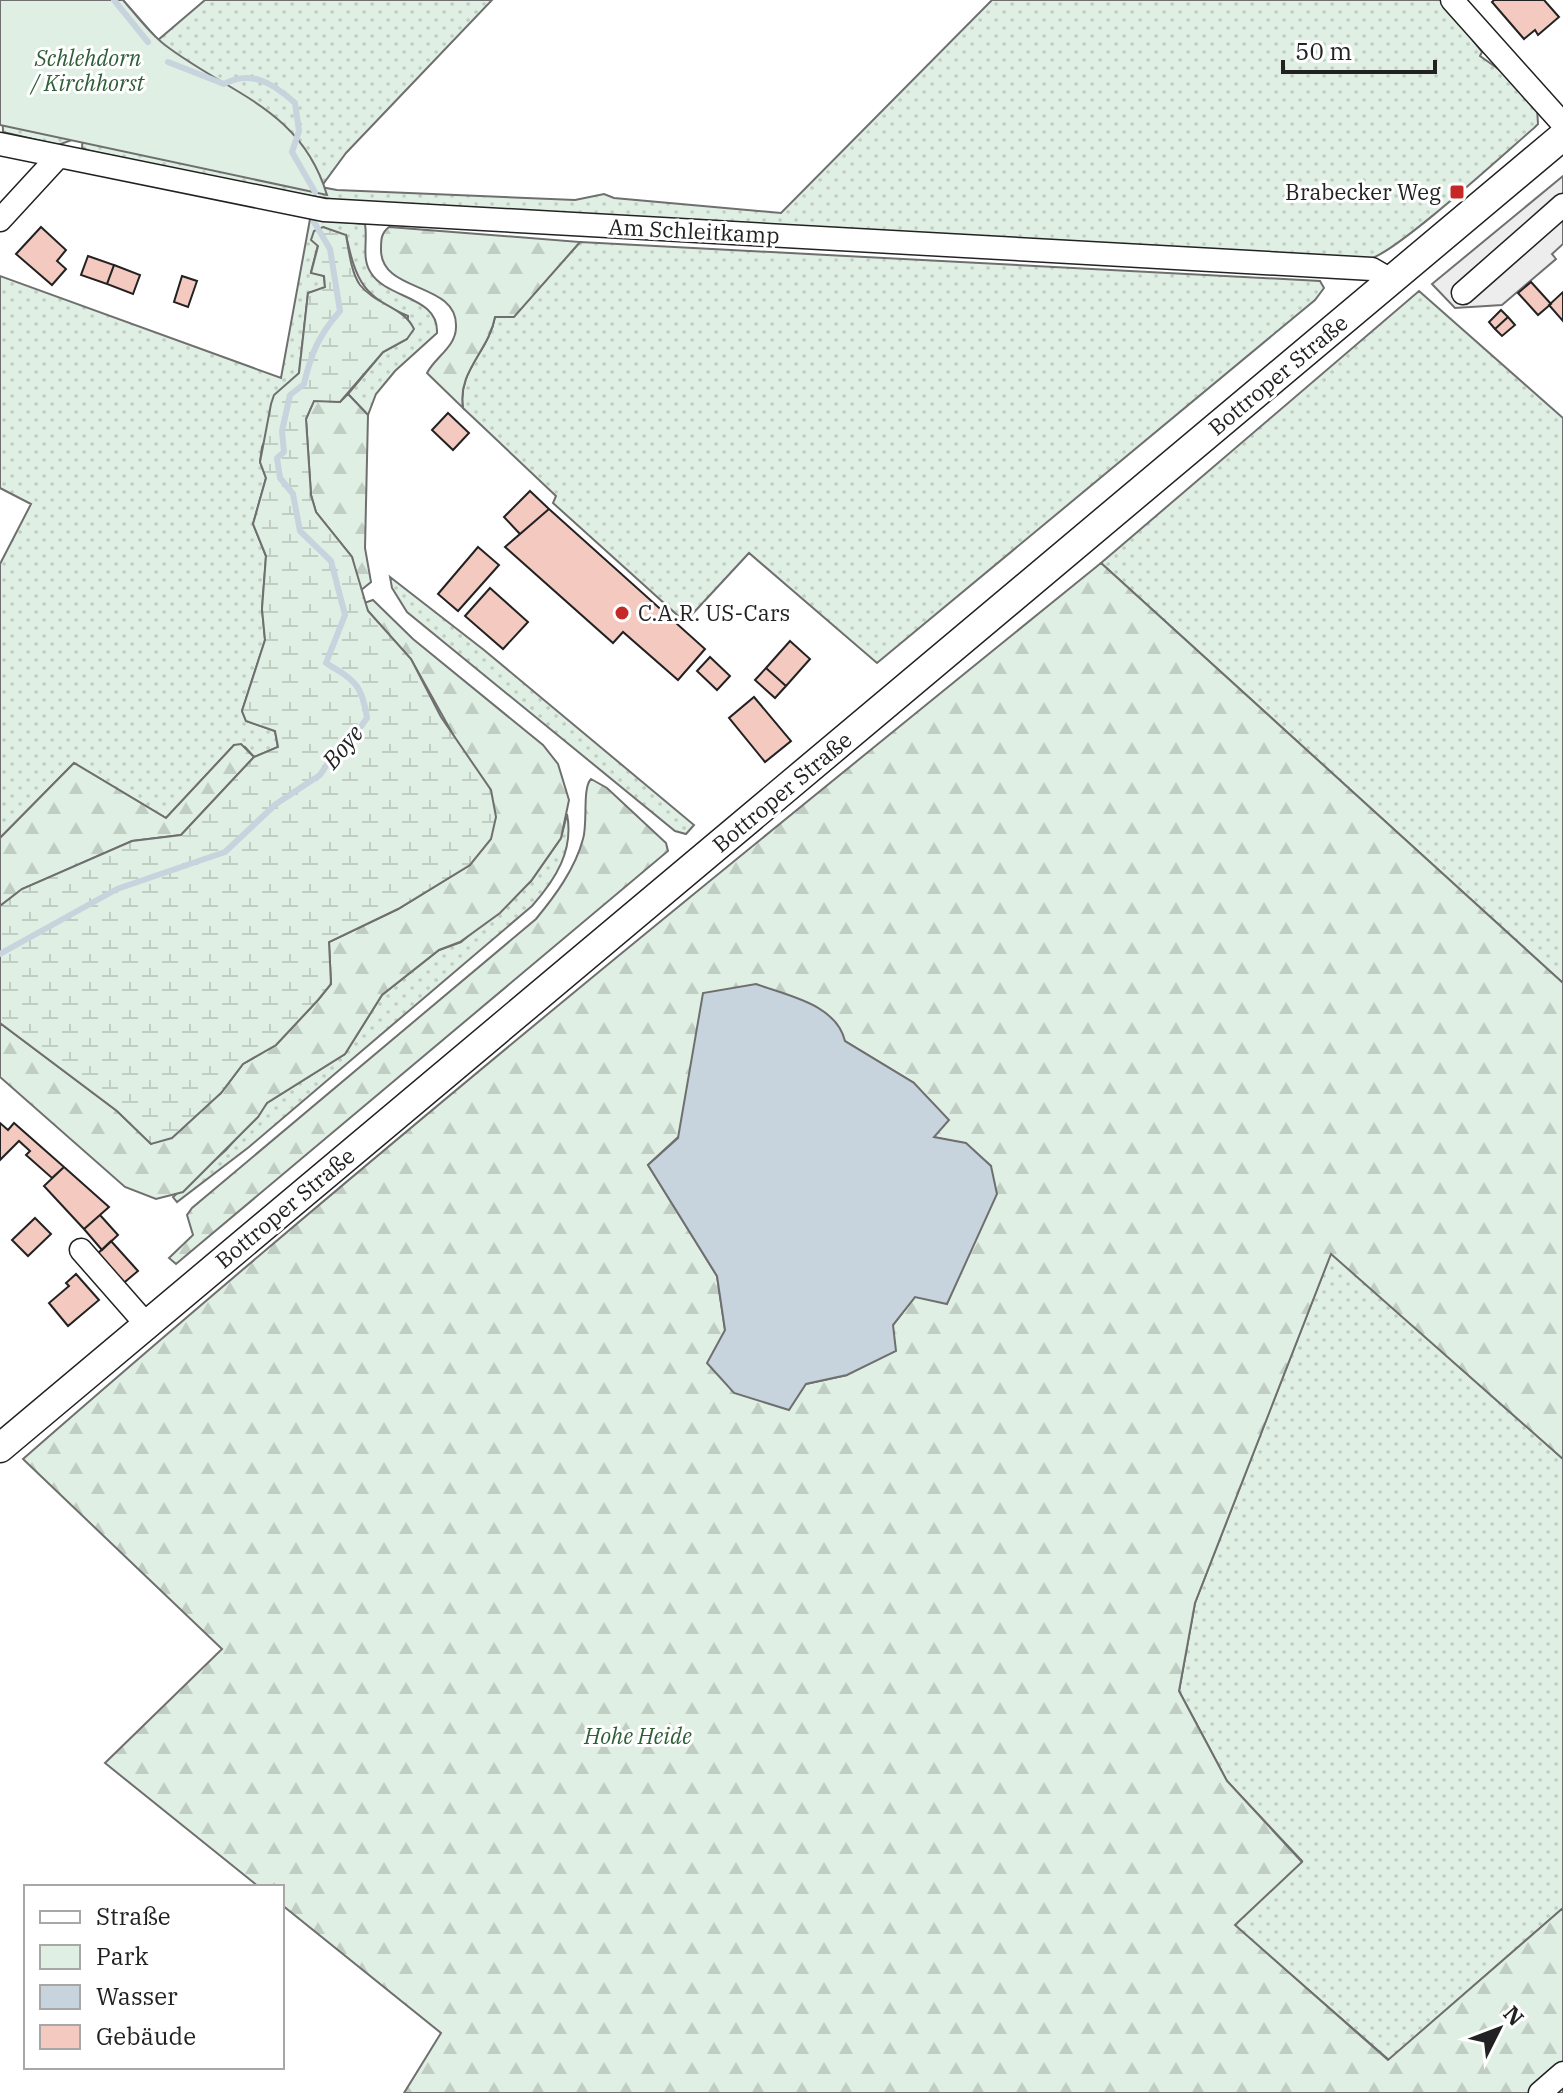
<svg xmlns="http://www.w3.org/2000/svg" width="1563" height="2093" viewBox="0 0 1563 2093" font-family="'IBM Plex Serif',serif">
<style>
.grass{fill:url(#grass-dots);stroke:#6f6f6f;stroke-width:2}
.forest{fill:url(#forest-firs);stroke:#6f6f6f;stroke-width:2;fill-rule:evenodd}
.wetland{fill:url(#wetland-marsh);stroke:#6f6f6f;stroke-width:2}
.park{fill:#e0efe3;stroke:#6f6f6f;stroke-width:2}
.parking{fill:#ededed;stroke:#6f6f6f;stroke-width:2}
.water{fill:#c7d3dd;stroke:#6f6f6f;stroke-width:2}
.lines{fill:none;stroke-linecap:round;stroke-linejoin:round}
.stream{stroke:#c7d3dd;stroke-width:6}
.building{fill:#f3c9c0;stroke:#222;stroke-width:2}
.minor-casing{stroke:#222;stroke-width:25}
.major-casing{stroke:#222;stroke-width:31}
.minor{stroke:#fff;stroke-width:22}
.major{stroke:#fff;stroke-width:28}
.poi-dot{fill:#c62828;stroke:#fff;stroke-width:3}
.labels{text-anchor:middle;stroke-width:6;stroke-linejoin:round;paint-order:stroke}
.park-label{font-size:22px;font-style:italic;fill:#2f5e38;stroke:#fff}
.poi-label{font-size:22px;fill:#222;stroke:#fff;text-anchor:end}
.street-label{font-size:22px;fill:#222;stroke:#fff}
.water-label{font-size:24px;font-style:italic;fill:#222;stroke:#fff}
</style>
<defs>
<pattern id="grass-dots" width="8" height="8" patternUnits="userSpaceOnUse" patternTransform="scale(2)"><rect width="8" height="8" fill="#e0efe3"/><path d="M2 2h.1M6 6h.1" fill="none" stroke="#c0cdc2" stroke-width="1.8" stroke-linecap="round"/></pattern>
<pattern id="forest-firs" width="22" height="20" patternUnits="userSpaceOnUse" patternTransform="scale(2)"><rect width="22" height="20" fill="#e0efe3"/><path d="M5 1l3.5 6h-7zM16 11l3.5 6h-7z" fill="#c0cdc2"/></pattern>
<pattern id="wetland-marsh" width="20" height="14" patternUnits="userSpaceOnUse" patternTransform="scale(2)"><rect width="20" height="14" fill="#e0efe3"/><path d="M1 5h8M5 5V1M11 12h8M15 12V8" fill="none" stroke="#c0cdc2"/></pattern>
</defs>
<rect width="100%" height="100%" fill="#fff"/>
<path class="grass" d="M123 0 158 40 205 0H492L346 153 321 187 337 190 575 200 604 194 614 198 781 213 992 0H1441L1482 52 1480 56 1504 73 1537 108 1538 124 1534 128C1506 152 1395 254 1369 259L356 203 273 190 90 151 82 148 83 136 58 145 3 132 0 32Z
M310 219 365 224C368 241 361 258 371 273 387 299 439 296 437 333L395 371 376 394 368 415 348 394 383 352 407 339 408 316C363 297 356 281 346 235L318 245 311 272 324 276 325 288 308 293 299 373 289 385 262 447 260 462 266 478 253 524 266 556 262 609 265 640 242 711 246 721 275 731 278 747 254 757 245 747 234 745 166 818 74 763 0 838V564L31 504 0 488V276L281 378Z
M580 242 1320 281 1324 288 1315 300 877 663 749 553 685 622 553 503 556 496 463 408C457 371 489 351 495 317L514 316Z
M1419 291 1563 418V983L1101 563Z
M390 577 484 650 694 825 686 834 675 831 407 612 392 588Z
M567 814C574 850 556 879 532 906L249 1147 177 1202 173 1197 226 1150 267 1103 345 1054 382 995 439 950 461 942 531 881 561 838Z
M1331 1253 1563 1459V1908L1389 2060 1234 1925 1302 1861 1227 1781 1179 1691 1195 1603Z"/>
<path class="forest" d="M389 227 580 242 514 317H495C489 351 457 371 463 408L427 373C435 357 456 347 456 327 458 281 380 294 381 249 381 240 381 233 389 227Z
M348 394 368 415 365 548 371 582 360 591 352 557 316 512 311 495 306 419 314 400 340 402Z
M1101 563 1563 983V1459L1331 1254 1195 1603 1179 1691 1227 1781 1302 1862 1235 1925 1388 2060 1563 1908V2093H404L441 2033 282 1905V1887H259L105 1763 222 1649 23 1459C375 1151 738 857 1101 563ZM845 1041 914 1083 933 1137 966 1144 991 1166 915 1297 893 1325 847 1375 806 1384 725 1330 717 1276 648 1165 677 1138Z
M373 600 413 639 543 745 558 764 569 800 561 838 531 881 500 913 460 942 439 950 382 995 345 1054 267 1103 258 1117 183 1192 156 1199 125 1187 0 1077V1023L117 1111 151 1144 221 1093 243 1064 276 1045 318 1000 331 984 329 942 398 909 470 865 460 747 411 659 368 611 364 603Z
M241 744 254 757 181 835 132 841 22 889 0 906V838L74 763 166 818 234 745Z
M591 779 607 788 666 843 668 851 176 1264 169 1258 193 1235 187 1215 192 1208 536 919C555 896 575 869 583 839 588 823 582 788 591 779Z"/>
<path class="wetland" d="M323 227 346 235C349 251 351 272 360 285 376 305 404 307 414 329L407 339 383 352 340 402 314 401 306 419 311 495 316 512 352 557 368 611 411 659 441 717 491 790 496 817 491 839 470 865 398 909 329 942 331 984 318 1000 276 1045 243 1064 221 1093 172 1138 151 1144 117 1111 0 1023V906L22 889 132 841 181 835 254 757 278 747 275 731 246 721 242 711 265 640 262 609 266 556 253 524 266 478 260 462 271 404 274 395 299 373 308 293 325 287 324 276 311 273 318 246 311 240 314 231Z"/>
<path class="park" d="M0 0H123C136 15 150 34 165 45 229 94 301 108 327 195L0 125Z"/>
<path class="parking" d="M1563 176V244L1552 254 1556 259 1502 305 1455 308 1432 284Z"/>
<path class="water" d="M756 984C788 996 836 1004 845 1041L914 1083 949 1120 934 1137 966 1143 991 1166 997 1194 947 1304 915 1297 893 1325 896 1351 847 1375 806 1384 789 1410 734 1393 707 1363 725 1330 717 1276 648 1165 678 1138 703 993Z"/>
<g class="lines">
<path class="stream" d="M114 0 148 42
M168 62 224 84C251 69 274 84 295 103L299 131 292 152 315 192
M0 954 117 889 225 852 276 804 320 775 345 737 357 732 367 718C362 684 354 680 326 663L345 615 331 561 300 531 293 494 280 478 277 458 284 452 282 431 290 395 304 384C311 353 319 335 340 311L330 249 314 222"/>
</g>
<path class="building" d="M1494 0H1544L1559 17 1538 35 1535 30 1524 39 1492 2Z
M41 227 66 250 57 261 66 269 52 285 16 254Z
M88 256 114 265 107 284 81 275Z
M114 265 140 275 133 294 107 284Z
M182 276 197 281 188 307 174 302Z
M1531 282 1551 304 1538 315 1518 293Z
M1563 292V321L1549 305Z
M1501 310 1508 317 1495 329 1489 322Z
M1508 317 1515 325 1502 336 1495 329Z
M448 413 469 433 453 450 432 430Z
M530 491 549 509 520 534 504 517Z
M549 509 705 649 678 680 623 632 613 643 505 547Z
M478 547 499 565 458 611 438 594Z
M490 588 528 622 503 649 465 616Z
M790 641 810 659 786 686 766 668Z
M710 657 730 676 717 690 697 671Z
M766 668 786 686 775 698 755 680Z
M754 697 791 741 765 762 729 718Z
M0 1123 8 1130 14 1123 64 1167 52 1178 26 1155 30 1151 19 1141 0 1160Z
M64 1167 109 1207 84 1229 44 1186Z
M100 1215 118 1235 102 1250 84 1229Z
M35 1218 51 1234 28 1256 12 1240Z
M111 1241 138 1271 120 1286 94 1257Z
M76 1274 99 1300 68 1326 49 1303 69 1286 66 1283Z"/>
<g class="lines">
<defs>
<path id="minor" d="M1452 0 1563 124
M0 144 324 210 1372 269 1391 280
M0 220 58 157
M1463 293 1563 205
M81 1250 146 1324
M1540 2093 1563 2073"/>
<path id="major" d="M0 1448 1563 136"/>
</defs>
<use href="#minor" class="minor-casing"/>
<use href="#major" class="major-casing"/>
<use href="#minor" class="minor"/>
<use href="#major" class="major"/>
</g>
<g class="poi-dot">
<rect x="1449" y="184" width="16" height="16" rx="4"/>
<circle cx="622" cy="613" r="8"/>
</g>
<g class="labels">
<g class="park-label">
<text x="88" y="66">Schlehdorn<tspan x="88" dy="25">/ Kirchhorst</tspan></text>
<text x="638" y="1744">Hohe Heide</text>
</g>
<g class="poi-label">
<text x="1441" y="200">Brabecker Weg</text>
<text x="638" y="621" text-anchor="start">C.A.R. US-Cars</text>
</g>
<g class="street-label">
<text transform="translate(694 231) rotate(3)" y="8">Am Schleitkamp</text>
<text transform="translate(1278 375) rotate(-40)" y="8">Bottroper Straße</text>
<text transform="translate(782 792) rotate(-40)" y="8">Bottroper Straße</text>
<text transform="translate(285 1208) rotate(-40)" y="8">Bottroper Straße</text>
</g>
<g class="water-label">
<text transform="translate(343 747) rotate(-50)" y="8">Boye</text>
</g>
</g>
<rect x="24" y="1885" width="260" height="184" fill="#ffffff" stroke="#a7a7a7" stroke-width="2"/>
<rect x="40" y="1911" width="40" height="12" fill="#ffffff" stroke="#a7a7a7" stroke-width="2"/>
<text x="96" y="1925" font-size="24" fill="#222222">Straße</text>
<rect x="40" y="1945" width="40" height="24" fill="#e0efe3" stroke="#a7a7a7" stroke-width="2"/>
<text x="96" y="1965" font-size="24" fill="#222222">Park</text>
<rect x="40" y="1985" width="40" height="24" fill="#c7d3dd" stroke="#a7a7a7" stroke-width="2"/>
<text x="96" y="2005" font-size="24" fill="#222222">Wasser</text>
<rect x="40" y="2025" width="40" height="24" fill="#f3c9c0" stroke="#a7a7a7" stroke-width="2"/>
<text x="96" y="2045" font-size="24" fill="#222222">Gebäude</text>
<g transform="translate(1499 2029) rotate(48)" stroke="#ffffff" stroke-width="6" paint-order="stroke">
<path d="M0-6L14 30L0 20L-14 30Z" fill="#222222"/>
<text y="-12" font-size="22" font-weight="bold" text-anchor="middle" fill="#222222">N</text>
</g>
<path d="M1283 60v12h152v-12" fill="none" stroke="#222222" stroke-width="4"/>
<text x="1295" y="60" font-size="24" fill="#222222" stroke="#ffffff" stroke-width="6" paint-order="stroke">50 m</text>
</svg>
